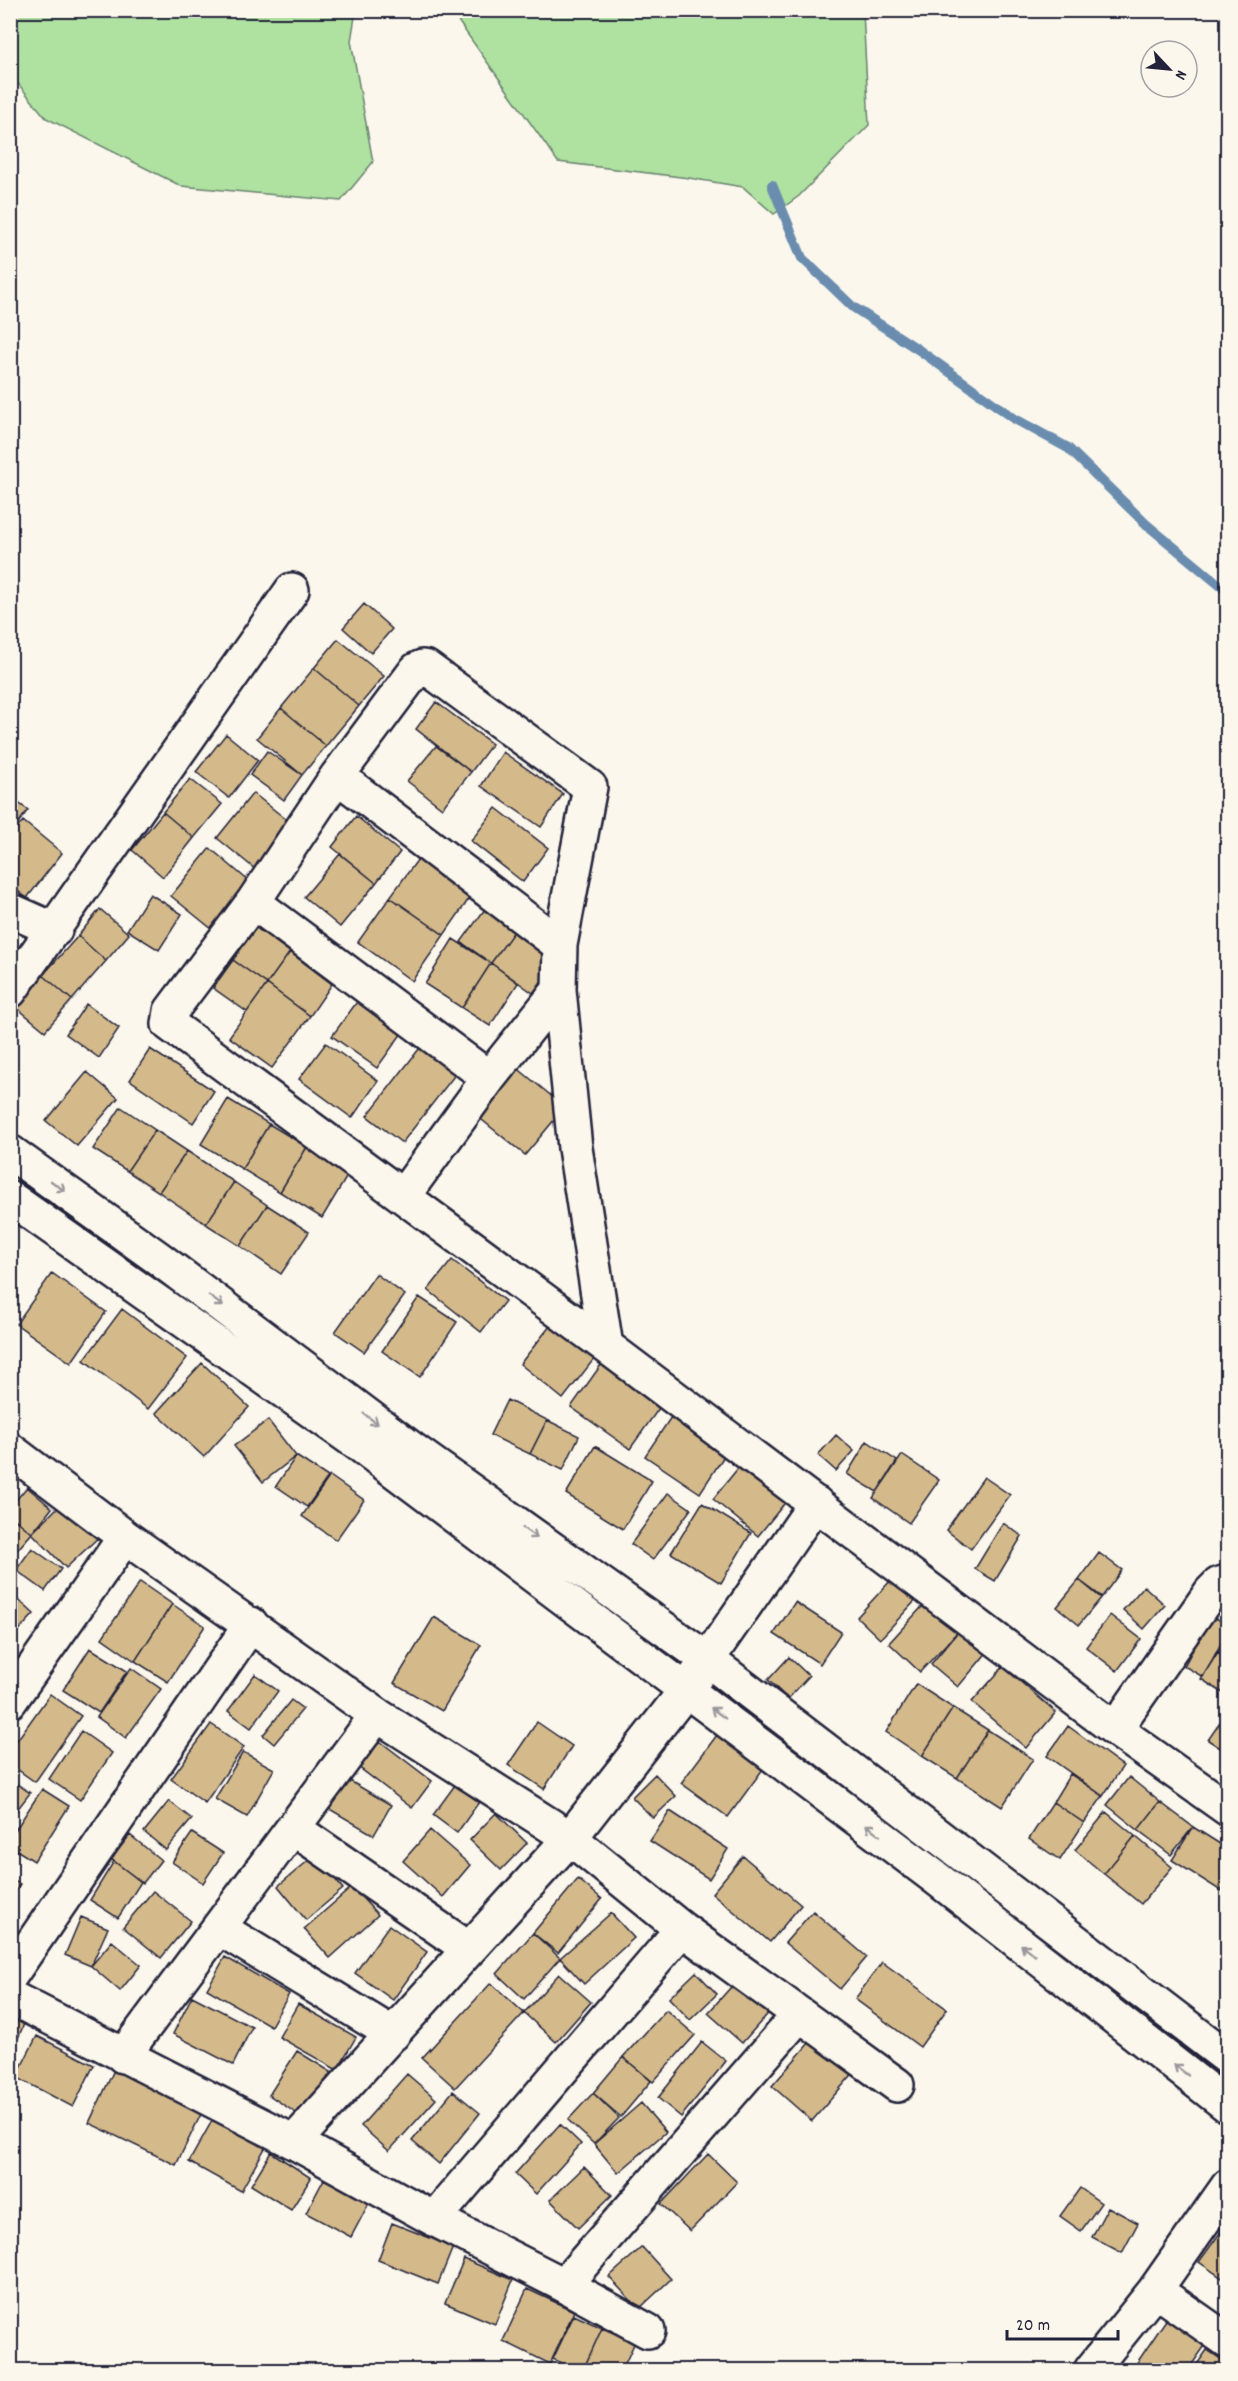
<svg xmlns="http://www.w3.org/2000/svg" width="1238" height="2381" viewBox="0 0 1238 2381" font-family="Dekko,sans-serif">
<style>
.green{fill:#afe1a1;stroke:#68826e;stroke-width:1.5}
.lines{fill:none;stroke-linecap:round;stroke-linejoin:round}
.stream{stroke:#6b8daf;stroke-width:10}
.building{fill:#d4ba8a;stroke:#22223b;stroke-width:1.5}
.minor-casing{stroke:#22223b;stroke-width:38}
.minor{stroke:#fbf7ec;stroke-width:33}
.oneway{stroke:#99979c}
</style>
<rect width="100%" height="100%" fill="#fbf7ec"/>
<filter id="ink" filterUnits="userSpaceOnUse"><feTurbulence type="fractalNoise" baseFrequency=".0167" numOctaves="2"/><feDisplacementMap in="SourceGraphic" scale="12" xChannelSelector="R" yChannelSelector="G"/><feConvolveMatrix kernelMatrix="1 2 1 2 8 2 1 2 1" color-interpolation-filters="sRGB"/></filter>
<g filter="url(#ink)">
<path class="green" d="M10 11H356L351 41 373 162 341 201 181 186 46 118 11 75Z
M451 11H863L869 125 799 196 774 214 743 187 689 178 558 162Z"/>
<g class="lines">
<path class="stream" d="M772 185 802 258 853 307 919 350 1015 419 1068 448 1146 524 1228 592"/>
</g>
<path class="building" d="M364 604 392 629 371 653 343 628Z
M338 639 384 676 359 706 314 668Z
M314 668 359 706 326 746 281 708Z
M436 702 492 744 471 772 416 729Z
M281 708 326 746 302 775 257 738Z
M226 734 258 760 229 798 196 772Z
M436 746 471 772 442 808 407 781Z
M267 751 302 775 284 800 250 775Z
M503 752 563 794 541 827 481 786Z
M190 779 222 804 194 838 163 812Z
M253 793 297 828 261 874 217 838Z
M10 797 28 810 10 834Z
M496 808 548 848 523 882 471 841Z
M163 812 194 838 163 877 132 850Z
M356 816 400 852 376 883 332 847Z
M23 821 62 853 27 898 10 885V837Z
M210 848 251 883 213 930 171 896Z
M340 854 376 883 340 927 304 897Z
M418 859 471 896 444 935 390 897Z
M150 894 182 914 159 950 127 930Z
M390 897 444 935 412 981 358 942Z
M100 909 129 934 106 961 78 936Z
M485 909 515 930 491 963 461 942Z
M256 928 290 952 267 984 233 960Z
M515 930 557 959 533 993 491 963Z
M78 936 106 961 72 1000 43 975Z
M453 939 491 963 462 1008 425 984Z
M290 952 332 984 310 1016 267 984Z
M233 960 267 984 247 1012 213 988Z
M491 963 518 983 490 1026 462 1008Z
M43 975 72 1000 45 1031 16 1007Z
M267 984 310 1016 272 1068 229 1037Z
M362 995 407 1026 377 1068 332 1036Z
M86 1004 119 1028 99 1058 66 1034Z
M426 1040 461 1067 402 1143 367 1116Z
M326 1043 378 1081 352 1118 299 1079Z
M150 1049 214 1091 193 1123 130 1080Z
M516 1067 565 1107 525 1155 477 1116Z
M87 1072 118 1098 77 1146 46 1121Z
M228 1099 269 1124 242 1169 201 1144Z
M121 1107 155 1130 127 1171 93 1149Z
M269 1124 307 1147 280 1192 242 1169Z
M155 1130 187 1151 159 1192 127 1171Z
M307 1147 349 1173 322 1218 280 1192Z
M187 1151 234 1182 206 1224 159 1192Z
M234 1182 267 1205 240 1246 206 1224Z
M267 1205 309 1232 281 1274 240 1246Z
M452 1260 505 1301 481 1332 428 1290Z
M52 1273 106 1312 71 1363 16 1324Z
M376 1274 405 1295 364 1352 335 1332Z
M419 1297 457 1322 420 1377 382 1351Z
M122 1309 187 1358 148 1409 84 1360Z
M558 1316 601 1350 563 1399 520 1364Z
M603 1362 662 1404 630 1449 571 1407Z
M202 1363 249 1407 204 1457 156 1413Z
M507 1400 547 1420 530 1454 490 1435Z
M673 1414 728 1450 700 1493 645 1456Z
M268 1420 296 1456 263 1482 234 1446Z
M547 1420 579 1436 563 1470 530 1454Z
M836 1435 854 1451 836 1471 818 1455Z
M867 1441 897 1461 877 1492 847 1474Z
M595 1446 652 1481 623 1529 566 1494Z
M902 1455 939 1480 909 1523 873 1498Z
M296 1456 328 1477 307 1507 276 1486Z
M743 1462 788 1499 758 1536 713 1499Z
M330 1476 364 1500 336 1540 302 1516Z
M984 1477 1010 1495 971 1549 946 1530Z
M27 1487 52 1508 32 1533 10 1515V1507Z
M668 1493 691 1509 653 1560 631 1544Z
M67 1498 102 1534 66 1568 32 1533Z
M702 1503 751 1533 721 1583 671 1553Z
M10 1515 32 1533 12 1556 10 1555Z
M1003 1523 1022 1536 995 1581 975 1569Z
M32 1548 61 1569 45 1591 16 1570Z
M1099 1553 1122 1570 1102 1597 1079 1580Z
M892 1579 915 1601 880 1639 857 1617Z
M1079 1580 1101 1598 1079 1625 1057 1607Z
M140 1582 172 1604 135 1661 102 1638Z
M1144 1586 1165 1605 1144 1629 1123 1610Z
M10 1592 34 1614 10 1640Z
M930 1598 962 1627 920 1672 889 1643Z
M795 1602 841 1632 820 1664 774 1634Z
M172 1604 205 1626 168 1682 135 1661Z
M1110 1615 1141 1639 1117 1671 1086 1647Z
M1211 1616 1228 1624V1630L1203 1677 1184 1666Z
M434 1617 481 1645 442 1711 394 1683Z
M962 1627 989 1650 958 1687 931 1664Z
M1228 1638V1657L1218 1652Z
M90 1648 127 1671 99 1713 63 1690Z
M1218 1652 1228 1658V1691L1226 1695 1201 1679Z
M789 1657 809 1676 788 1699 768 1680Z
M1003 1667 1056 1712 1026 1748 972 1702Z
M131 1668 161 1689 126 1738 97 1717Z
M255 1674 278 1691 251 1728 228 1711Z
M916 1684 953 1708 922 1756 886 1732Z
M50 1694 81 1716 35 1782 10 1764V1750Z
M291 1700 303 1709 274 1744 263 1735Z
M953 1708 988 1730 957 1778 922 1756Z
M1228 1711V1753L1208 1740Z
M537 1722 572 1746 544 1789 508 1765Z
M211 1724 244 1747 205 1803 171 1779Z
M1068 1726 1123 1766 1103 1796 1047 1756Z
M988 1730 1033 1759 1002 1807 957 1778Z
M81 1731 112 1753 80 1800 49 1779Z
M717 1735 763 1769 728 1817 681 1783Z
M377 1739 432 1781 412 1808 357 1766Z
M243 1752 274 1769 247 1817 215 1799Z
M655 1774 676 1796 653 1818 632 1797Z
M1070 1774 1103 1796 1084 1823 1053 1802Z
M343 1777 391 1805 374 1835 326 1807Z
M1129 1777 1160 1802 1138 1830 1107 1805Z
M10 1779 30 1793 10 1819Z
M455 1785 479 1802 457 1833 433 1815Z
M42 1789 69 1806 34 1861 10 1846V1838Z
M169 1801 192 1819 166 1850 144 1832Z
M1053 1802 1084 1823 1060 1860 1029 1839Z
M1160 1802 1193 1827 1171 1855 1138 1830Z
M670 1811 728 1849 709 1879 650 1841Z
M1106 1812 1135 1836 1104 1874 1075 1850Z
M496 1813 527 1843 501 1870 470 1840Z
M1193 1827 1228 1849V1881L1221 1891 1172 1860Z
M430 1830 470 1865 443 1897 403 1861Z
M192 1833 223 1853 203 1883 172 1862Z
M130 1835 161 1860 143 1883 111 1859Z
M1135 1836 1172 1867 1141 1904 1104 1874Z
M315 1855 343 1889 306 1920 278 1886Z
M743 1856 801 1905 770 1942 712 1893Z
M114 1861 141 1882 118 1918 90 1900Z
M10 1879 20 1884 10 1900Z
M578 1879 602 1899 558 1953 533 1933Z
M352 1887 378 1915 330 1958 304 1929Z
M153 1891 191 1921 161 1958 123 1927Z
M813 1911 867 1957 840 1989 785 1943Z
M611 1913 634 1938 584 1984 560 1958Z
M81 1917 108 1928 91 1966 65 1955Z
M389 1925 427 1952 393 2000 355 1973Z
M533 1933 560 1958 524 1999 497 1974Z
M112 1941 141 1965 120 1991 91 1966Z
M225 1957 289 1994 271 2026 207 1989Z
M882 1962 947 2009 920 2047 855 1999Z
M696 1972 717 1994 690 2020 669 1998Z
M559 1974 591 2002 556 2042 524 2013Z
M738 1979 772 2009 742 2043 708 2013Z
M491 1983 524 2013 455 2088 422 2058Z
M192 1996 252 2027 233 2065 173 2034Z
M298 2004 356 2037 337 2070 279 2037Z
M666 2010 695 2035 653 2082 623 2057Z
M10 2013 26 2019 14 2048 10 2047Z
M816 2035 856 2070 812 2121 772 2086Z
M37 2036 94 2065 73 2107 16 2077Z
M702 2042 726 2061 681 2117 658 2098Z
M297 2051 331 2072 302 2117 269 2095Z
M623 2057 651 2081 621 2117 593 2093Z
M115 2068 203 2110 176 2165 89 2123Z
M407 2074 436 2099 389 2151 361 2126Z
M453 2091 480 2113 439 2164 412 2141Z
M593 2093 619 2118 594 2144 568 2120Z
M641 2103 666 2132 618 2173 594 2144Z
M213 2119 265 2148 241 2191 189 2162Z
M560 2124 581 2144 536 2194 515 2174Z
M271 2152 311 2178 291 2210 251 2185Z
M708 2154 737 2182 690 2231 661 2204Z
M584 2167 612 2195 578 2228 550 2200Z
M324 2179 369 2203 351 2237 306 2213Z
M1080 2188 1101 2203 1081 2231 1060 2216Z
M1108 2207 1138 2223 1122 2253 1092 2237Z
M1228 2222V2282L1199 2262Z
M392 2223 453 2247 438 2284 378 2260Z
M642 2247 671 2279 639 2309 609 2277Z
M464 2259 513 2280 495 2324 445 2303Z
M527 2289 574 2311 550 2364 503 2341Z
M1170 2314 1209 2340 1188 2370H1132Z
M574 2315 602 2328 583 2370H578L553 2359Z
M602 2328 635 2342 622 2370H583Z
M1207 2350 1228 2364V2370H1193Z"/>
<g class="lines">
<defs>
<path id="minor" d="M337 776 560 945
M253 902 489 1078
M10 910 55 930
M10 991 292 590
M10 1152 158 1258 412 1449 708 1660 1228 2058
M403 1196 489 1078 559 990
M10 1198 360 1445 936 1878 1228 2106
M606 1346 575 1148 559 990 560 945 590 787 427 668 422 667 416 670 337 776 253 902 171 1011 169 1024 606 1346 1115 1729 1228 1809
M10 1450 125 1537 377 1715 570 1838 682 1929 897 2085
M10 1701 125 1537
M1115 1729 1211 1592 1219 1584 1228 1582
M293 1828 469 1949
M219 1928 393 2034
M10 1976 251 1624
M10 1997 294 2142 434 2219 564 2285 648 2331
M123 2056 377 1715
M294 2142 570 1838 687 1689 816 1503
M434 2219 682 1929
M564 2285 799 2015
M1155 2290 1228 2341
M1091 2370 1155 2290 1228 2186"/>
</defs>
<use href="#minor" class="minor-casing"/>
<use href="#minor" class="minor"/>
</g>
<defs><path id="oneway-shaft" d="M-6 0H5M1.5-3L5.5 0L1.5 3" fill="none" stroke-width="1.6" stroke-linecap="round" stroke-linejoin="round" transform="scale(1.5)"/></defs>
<g class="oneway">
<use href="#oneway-shaft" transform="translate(58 1186) rotate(36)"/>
<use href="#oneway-shaft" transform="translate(216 1301) rotate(37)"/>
<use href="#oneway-shaft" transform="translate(371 1419) rotate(37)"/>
<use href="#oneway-shaft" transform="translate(530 1533) rotate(35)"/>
<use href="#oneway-shaft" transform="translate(718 1713) rotate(-143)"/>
<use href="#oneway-shaft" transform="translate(873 1830) rotate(-143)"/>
<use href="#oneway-shaft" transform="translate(1028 1950) rotate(-142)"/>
<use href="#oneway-shaft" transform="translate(1181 2070) rotate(-142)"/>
</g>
</g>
<rect width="1238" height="2381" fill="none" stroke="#fbf7ec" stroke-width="36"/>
<rect x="18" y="18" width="1202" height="2345" fill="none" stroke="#22223b" stroke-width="2" filter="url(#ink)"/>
<g transform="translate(1169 69) rotate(116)"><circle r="28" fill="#fbf7ec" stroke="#a4a2a5" stroke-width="1.5"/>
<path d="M0-4.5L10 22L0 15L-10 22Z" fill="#22223b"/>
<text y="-9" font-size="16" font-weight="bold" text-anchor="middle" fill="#22223b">N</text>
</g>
<path d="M1007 2330v9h111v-9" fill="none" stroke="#22223b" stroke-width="3"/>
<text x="1016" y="2330" font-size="18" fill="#22223b" stroke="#fbf7ec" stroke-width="4.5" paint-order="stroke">20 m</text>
</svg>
